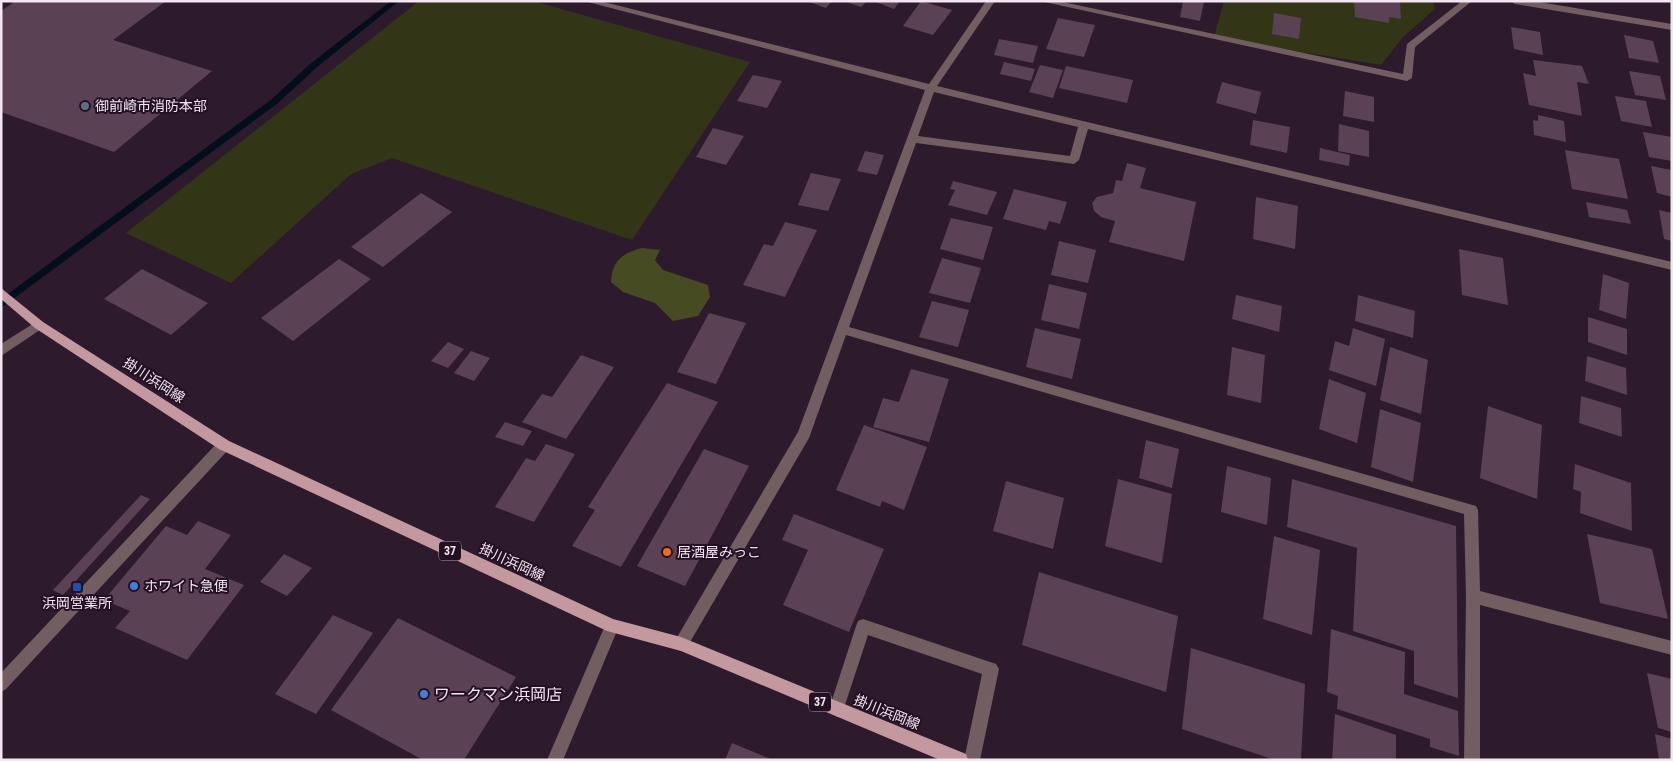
<svg xmlns="http://www.w3.org/2000/svg" width="1673" height="761" viewBox="0 0 1673 761" font-family="'Roboto Condensed','Noto Sans JP',sans-serif">
<style>
.green{fill:#333616}
.forest{fill:#464b22}
.lines{fill:none;stroke-linecap:round;stroke-linejoin:round}
.stream{fill:#000f1b;fill-rule:evenodd}
.building{fill:#5b4154}
.minor{fill:#725d60;fill-rule:evenodd}
.major{fill:#c3989e;fill-rule:evenodd}
.service-dot{fill:#5c6f8a;stroke:#241023;stroke-width:2}
.food-dot{fill:#e8710a;stroke:#241023;stroke-width:2}
.shop-dot{fill:#3f7fe0;stroke:#241023;stroke-width:2}
.transit-dot{fill:#1a4fb4;stroke:#241023;stroke-width:2}
.labels{text-anchor:middle;stroke-width:4;stroke-linejoin:round;paint-order:stroke}
.shield{fill:#241023;stroke:#b6a5b4;stroke-width:1}
.shield-label{font-size:12px;font-weight:bold;fill:#f4e5f2}
.poi-label{font-size:14px;fill:#f4e5f2;stroke:#241023;text-anchor:start}
.street-label{font-size:14px;fill:#f4e5f2;stroke:#241023}
.near-poi-label{font-size:16px;fill:#f4e5f2;stroke:#241023;text-anchor:start}
</style>
<rect width="100%" height="100%" fill="#2e1a2d"/>
<path class="green" d="M419 1H533L750 62 632 240 392 158 351 174 231 283 126 233Z
M1224 1H1433L1435 9 1403 37 1381 65 1214 37Z"/>
<path class="forest" d="M642 248 660 250 655 260 663 270 708 285 710 297 698 316 673 321 655 303 623 292 611 282C612 261 622 253 642 248Z"/>
<g class="lines">
<path class="stream" d="M391 1H399L316 68 278 103 1 308V299L272 99 310 64Z"/>
</g>
<path class="building" d="M16 1H166L113 40 212 71 114 152 1 112V11Z
M807 1H832L826 8Z
M844 1H867L861 7Z
M873 1H900L894 9Z
M921 1 952 10 933 35 903 26Z
M1183 1H1204L1200 21 1180 17Z
M1354 1 1400 2 1401 19 1389 17V23L1355 17Z
M1274 13 1301 18 1299 39 1272 34Z
M1058 18 1095 25 1084 57 1046 49Z
M1511 27 1540 32 1543 55 1514 49Z
M1624 35 1653 41 1659 63 1629 58Z
M999 39 1038 46 1033 63 994 55Z
M1533 60 1582 66 1589 84 1577 82 1582 116 1529 105 1523 73 1536 76Z
M1004 62 1035 69 1031 81 1000 74Z
M1040 65 1063 70 1053 98 1029 92Z
M1066 66 1133 80 1127 103 1059 88Z
M1629 71 1660 76 1666 100 1635 95Z
M753 75 782 81 767 108 737 101Z
M1222 82 1261 92 1256 114 1216 103Z
M1345 91 1374 97V122L1343 116Z
M1615 96 1646 101 1652 127 1621 121Z
M1538 115 1564 121 1566 142 1534 135 1533 120 1538 121Z
M1253 120 1290 127 1287 153 1250 145Z
M1339 124 1369 131V157L1338 151Z
M713 128 744 136 726 165 696 157Z
M1643 132 1672 137V161L1649 157Z
M1320 148 1350 155 1349 166 1319 160Z
M1565 150 1619 159 1628 199 1572 189Z
M865 151 884 155 877 175 857 171Z
M1127 163 1146 168 1140 188 1196 202 1184 261 1109 242 1115 221 1101 217 1094 211 1092 203 1097 197 1113 193 1116 180 1122 181Z
M1651 166 1672 170V197L1657 193Z
M811 173 841 179 828 211 798 205Z
M953 181 997 192 987 215 948 205 955 190 950 189Z
M1014 189 1067 202 1060 224 1049 221 1046 230 1003 219Z
M421 193 452 212 383 267 351 247Z
M1256 197 1298 206 1295 249 1253 239Z
M1586 202 1627 210 1631 224 1589 217Z
M1659 210 1672 213V241L1664 239Z
M951 218 993 227 983 260 940 249Z
M785 222 817 230 785 297 743 285 764 244 773 246Z
M1059 241 1096 250 1088 283 1051 275Z
M1459 249 1503 258 1508 305 1462 295Z
M942 258 981 268 970 303 929 293Z
M339 259 371 279 293 341 261 318Z
M142 269 208 303 171 335 104 299Z
M1603 274 1629 283 1626 319 1599 310Z
M1049 284 1087 293 1079 329 1041 320Z
M1236 295 1282 306 1279 332 1232 319Z
M1358 295 1415 311 1413 338 1355 321Z
M932 301 969 310 958 347 919 337Z
M709 313 746 323 716 384 677 372Z
M1588 317 1627 329V355L1588 342Z
M1035 328 1081 339 1072 379 1026 367Z
M1353 328 1385 339 1376 386 1329 370 1335 341 1349 346Z
M448 342 464 349 448 368 431 361Z
M1232 347 1265 355 1261 403 1227 395Z
M1390 347 1428 360 1421 414 1380 400Z
M471 351 490 358 474 381 454 373Z
M581 355 614 367 566 439 522 422 542 394 552 397Z
M1587 356 1626 368 1627 395 1585 381Z
M911 369 949 379 929 442 873 427 883 398 899 402Z
M1329 379 1366 393 1357 443 1319 429Z
M667 383 718 402 621 567 572 546 595 510 588 507Z
M1581 396 1621 408 1622 437 1579 423Z
M1488 406 1542 425 1537 499 1480 478Z
M1380 409 1421 423 1413 482 1371 467Z
M505 422 532 431 523 446 495 437Z
M864 425 927 447 904 510 882 501 880 507 836 490Z
M1146 440 1179 449 1172 488 1139 478Z
M546 444 575 454 534 522 495 507 526 458 535 461Z
M704 449 749 466 685 586 637 566Z
M1575 464 1631 483 1632 531 1580 513 1581 492 1573 489Z
M1227 466 1271 478 1267 525 1221 512Z
M1118 479 1172 494 1162 563 1105 546Z
M1292 479 1456 526 1458 698 1414 684V651L1353 631 1357 548 1287 527Z
M1006 481 1064 498 1053 549 993 531Z
M141 495 150 499 63 595 53 590Z
M794 514 884 549 849 632 783 605 808 550 782 540Z
M198 521 231 535 205 569 244 585 187 660 115 628 130 611 104 600 166 526 187 535Z
M1587 534 1652 549 1668 619 1600 603Z
M1274 536 1320 550 1312 635 1263 619Z
M284 554 312 568 287 596 260 582Z
M1039 572 1178 616 1166 692 1022 645Z
M333 615 373 633 316 714 275 694Z
M398 618 516 677 464 760H423L331 710Z
M1331 629 1405 652 1404 694 1458 711 1459 756 1430 747V739L1337 709 1338 696 1327 692Z
M1191 648 1305 684 1301 760H1275L1182 729Z
M1647 673 1672 679V732L1658 728Z
M1335 714 1396 735V760H1332Z
M1655 734 1672 739V760H1659Z
M732 743 773 760H725Z"/>
<g class="lines">
<path class="minor" d="M584 1H600L929 84 986 1H995L937 86 1672 262V270L1088 129 1079 160 1074 164 916 143 849 327 1476 506 1478 510 1480 591 1672 641V655L1480 605V760H1464L1466 596 1464 514 846 335 809 438 686 649 681 651 676 649 674 644 676 639 798 432 925 90ZM934 92 1078 127 1070 156 918 136Z
M1040 1H1058L1403 74 1407 44 1462 1H1472L1415 47 1412 78 1407 81Z
M1511 1H1533L1672 24V30L1515 4Z
M39 320 43 322 45 325 43 328 1 356V344Z
M224 439 229 441 231 445 229 449 6 689 1 692V673L219 441Z
M612 619 617 621 619 626 563 760H547L607 621Z
M863 619 996 664 999 669 980 760H964L982 674 868 635 842 714 837 717 832 714 829 709 856 626 858 621Z"/>
<path class="major" d="M1 288 43 322 229 441 613 619 681 637 966 754 968 760H940L681 651 607 631 219 449 35 328 1 299Z"/>
</g>
<circle class="service-dot" cx="85" cy="106" r="5"/>
<circle class="food-dot" cx="667" cy="552" r="5"/>
<g class="shop-dot">
<circle cx="134" cy="586" r="5"/>
<circle cx="424" cy="694" r="5"/>
</g>
<rect class="transit-dot" x="72" y="582" width="10" height="10" rx="2.5"/>
<g class="labels">
<g class="shield">
<rect x="439" y="541.5" width="22" height="19" rx="4"/>
<rect x="809" y="692.5" width="22" height="19" rx="4"/>
</g>
<g class="shield-label">
<text x="450" y="555">37</text>
<text x="820" y="706">37</text>
</g>
<g class="poi-label">
<text x="95" y="111">御前崎市消防本部</text>
<text x="677" y="557">居酒屋みっこ</text>
<text x="144" y="591">ホワイト急便</text>
<text x="77" y="608" text-anchor="middle">浜岡営業所</text>
</g>
<g class="street-label">
<text transform="translate(154 380) rotate(33)" y="5">掛川浜岡線</text>
<text transform="translate(512 562) rotate(25)" y="5">掛川浜岡線</text>
<text transform="translate(887 712) rotate(22)" y="5">掛川浜岡線</text>
</g>
<g class="near-poi-label">
<text x="434" y="700">ワークマン浜岡店</text>
</g>
</g>
<rect width="1673" height="761" fill="none" stroke="#f4e5f2" stroke-width="5"/>
</svg>
